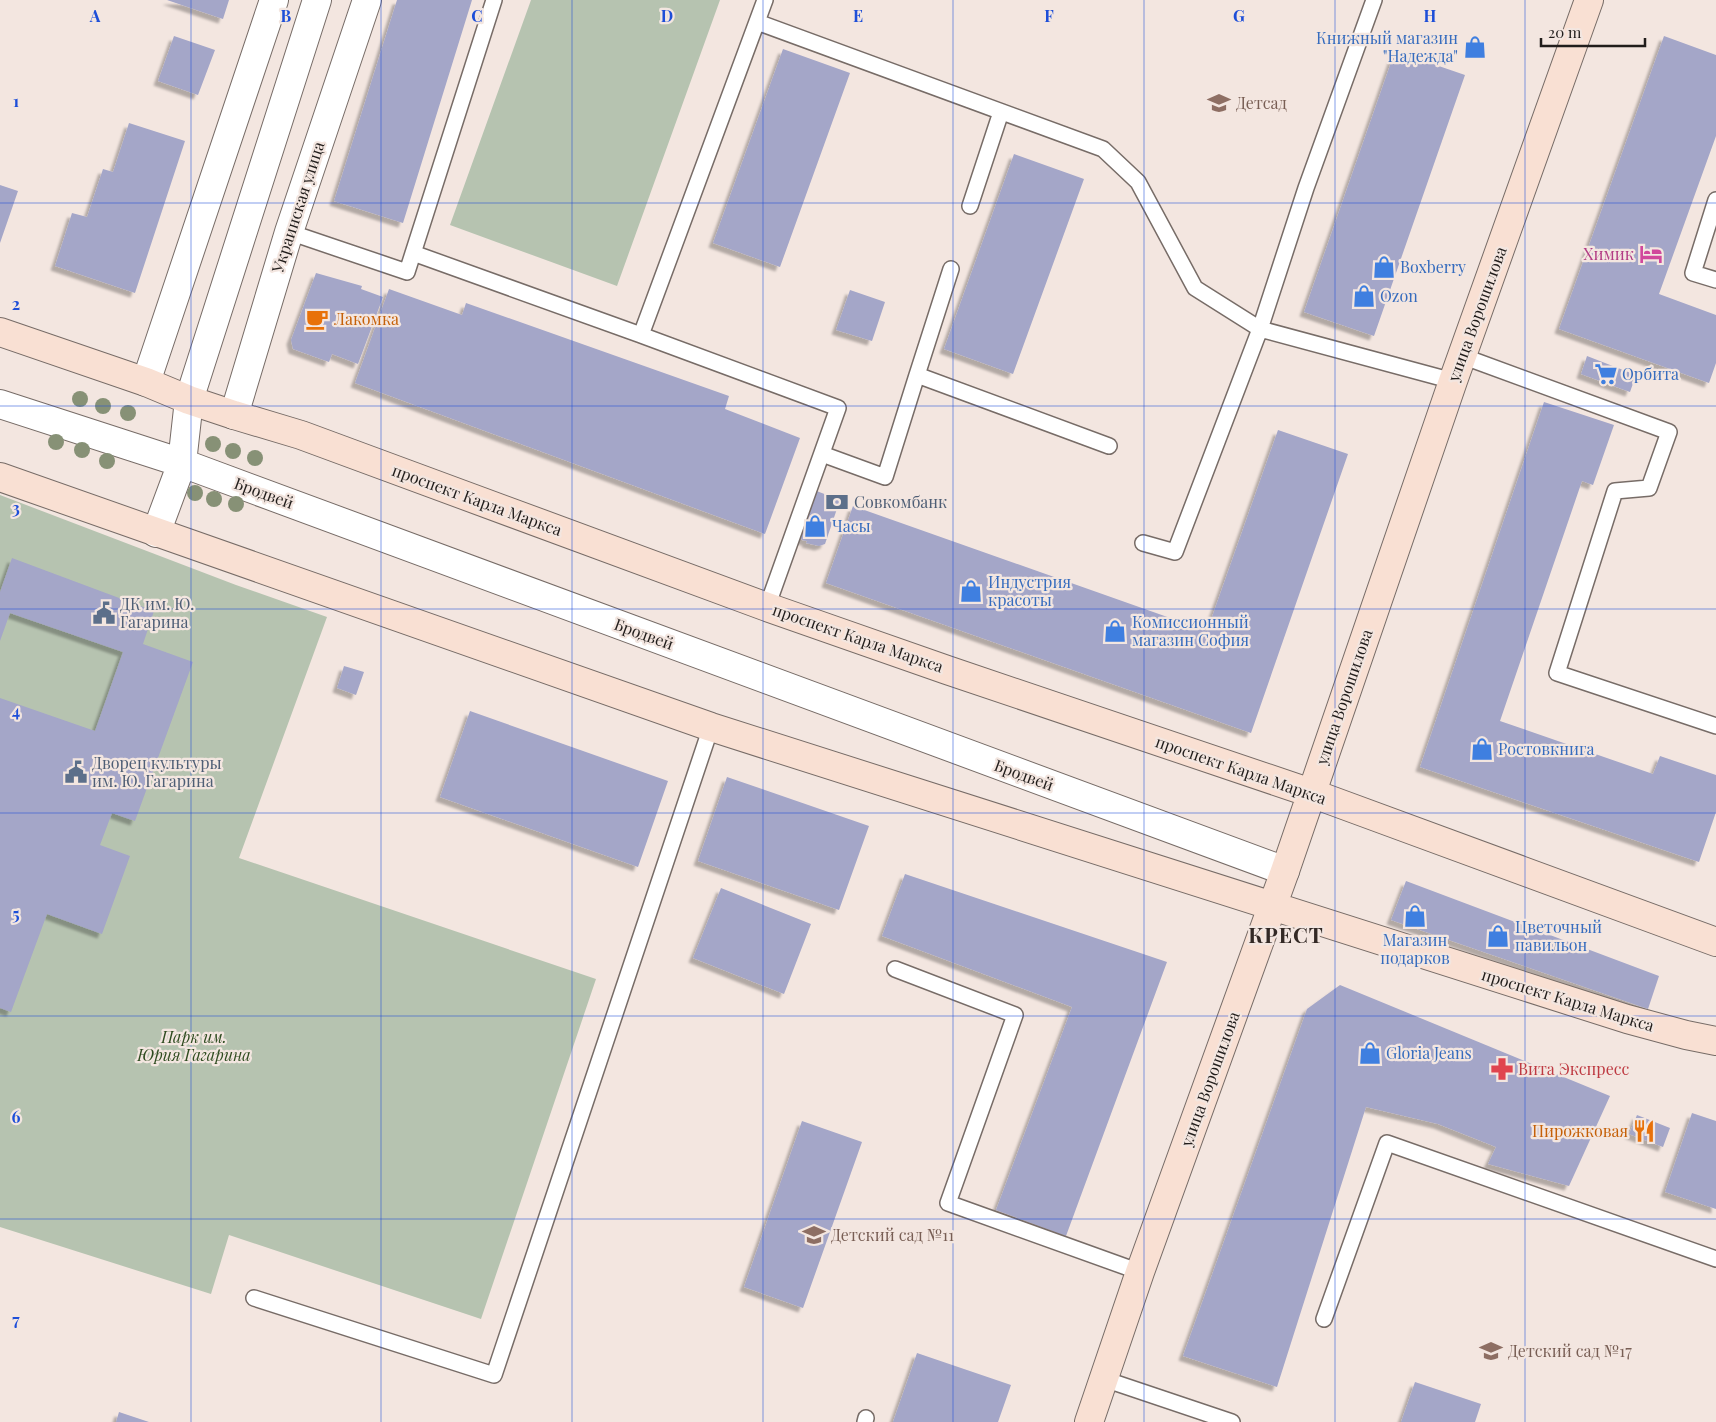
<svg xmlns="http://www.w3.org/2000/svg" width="1716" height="1422" viewBox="0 0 1716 1422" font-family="'Playfair Display',serif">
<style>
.green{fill:#b6c3b0}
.building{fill:#a4a6c8;filter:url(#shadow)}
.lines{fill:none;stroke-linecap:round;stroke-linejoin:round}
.lane-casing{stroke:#776c67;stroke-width:18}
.street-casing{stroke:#776c67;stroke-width:30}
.secondary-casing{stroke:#776c67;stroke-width:30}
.lane{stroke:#fff;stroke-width:15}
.street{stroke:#fff;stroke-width:28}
.secondary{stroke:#f9e0d3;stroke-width:28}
.tree{fill:#879176}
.grid{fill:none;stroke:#1d4ed8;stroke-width:1;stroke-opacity:0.55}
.labels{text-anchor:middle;stroke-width:4.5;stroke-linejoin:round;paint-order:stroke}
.shop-label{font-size:16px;fill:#366cbe;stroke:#f3e6e0;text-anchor:start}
.education-label{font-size:16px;fill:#785e54;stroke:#f3e6e0;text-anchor:start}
.street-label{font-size:16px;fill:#211d1b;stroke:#f3e6e0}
.hotel-label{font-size:16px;fill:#b23c85;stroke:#f3e6e0;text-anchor:end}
.food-label{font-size:16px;fill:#c56008;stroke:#f3e6e0;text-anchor:start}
.service-label{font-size:16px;fill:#4e5e75;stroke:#f3e6e0;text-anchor:start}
.park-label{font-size:16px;font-style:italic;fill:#2f4c20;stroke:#f3e6e0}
.health-label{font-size:16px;fill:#be3a42;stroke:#f3e6e0;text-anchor:start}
.district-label{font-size:21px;font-weight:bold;letter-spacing:1px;fill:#332925;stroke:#f3e6e0}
.grid-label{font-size:16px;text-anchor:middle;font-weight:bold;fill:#1d4ed8;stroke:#f3e6e0;stroke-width:4.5;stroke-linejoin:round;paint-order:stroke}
</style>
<defs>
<filter id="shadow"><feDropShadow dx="-4.5" dy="4.5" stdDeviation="1" flood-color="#0004"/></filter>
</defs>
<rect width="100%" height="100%" fill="#f3e6e0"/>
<path class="green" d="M531 0H720L617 286 450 225Z
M0 495 236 585 327 617 239 858 596 979 481 1319 229 1235 211 1294 0 1227Z"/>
<path class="building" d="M167 0H229L223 19Z
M397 0H472L403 223 334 201Z
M174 36 215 50 198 95 158 81Z
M1664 36 1716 55V136L1659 294 1716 315V363L1709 383 1559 329Z
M783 49 850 73 780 267 713 243Z
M1395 51 1465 75 1374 336 1304 312Z
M129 123 185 141 135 293 55 266 72 213 87 217 103 169 113 172Z
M1014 154 1084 179 1013 374 944 349Z
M0 185 18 191 0 243Z
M316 273 362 286 361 289 383 297 358 364 332 354 329 362 293 349 291 340Z
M389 289 462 315 466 303 729 396 725 409 800 438 765 534 355 383Z
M850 290 885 302 872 341 836 330Z
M1587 356 1636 375 1630 392 1581 374Z
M1544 402 1614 425 1593 485 1582 481 1500 721 1653 774 1660 756 1716 775V812L1699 862 1420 767Z
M1278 430 1348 454 1251 733 826 583 853 506 1207 631Z
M814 490 840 500 825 544 819 546 806 543 807 541 802 540 798 534Z
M12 558 154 611 143 644 193 662 135 821 112 813 100 845 130 856 102 934 47 914 11 1012 0 1008V698L95 731 123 652 10 613 0 641V592Z
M344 666 364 672 356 695 337 688Z
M470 711 668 781 638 867 440 797Z
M727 777 869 826 839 910 698 861Z
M905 874 1167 962 1066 1236 996 1210 1072 1007 882 936Z
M1406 881 1659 976 1648 1009 1391 920Z
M721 888 811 924 784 994 693 958Z
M1340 985 1610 1096 1569 1186 1488 1164 1496 1147 1438 1124 1366 1107 1277 1387 1183 1356 1307 1009Z
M1692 1113 1716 1121V1209L1665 1192Z
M1637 1115 1670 1128 1663 1147 1629 1134Z
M802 1121 862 1142 803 1308 744 1287Z
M917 1353 1011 1385 998 1422H893Z
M1415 1382 1481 1404 1475 1422H1401Z
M119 1412 149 1422H116Z"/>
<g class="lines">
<defs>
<path id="lane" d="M765 0 641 335 838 408 767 607
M1374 0 1306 188 1260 329 1453 381
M757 22 1103 149 1138 182 1195 288 1260 329 1175 552 1143 543
M1716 200 1693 273 1716 280
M970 206 1001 112
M289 232 407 272 494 0
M413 253 641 335
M1462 356 1669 432 1649 488 1615 491 1557 673 1716 726
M917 375 951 269
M822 454 885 477 917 375 1109 446
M895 969 1015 1015 948 1203 1140 1272
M254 1298 494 1375 711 727
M1324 1319 1387 1143 1716 1259
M1104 1379 1232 1422
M865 1422 866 1418"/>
<path id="street" d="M146 382 274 0
M0 404 182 463 1285 871
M234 415 289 232 367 0
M156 533 182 463 189 400 317 0"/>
<path id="secondary" d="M0 332 146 382 189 400 234 415 301 435 767 607 947 670 1311 793 1716 942
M0 477 711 727 1627 1019 1686 1035 1716 1041
M1089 1422 1140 1272 1285 871 1453 381 1589 0"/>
</defs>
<use href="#lane" class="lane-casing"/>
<use href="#street" class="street-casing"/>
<use href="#secondary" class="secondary-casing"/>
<use href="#lane" class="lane"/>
<use href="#street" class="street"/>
<use href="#secondary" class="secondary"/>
</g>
<g class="tree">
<circle cx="80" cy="399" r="8"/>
<circle cx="103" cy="406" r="8"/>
<circle cx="128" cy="413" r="8"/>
<circle cx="56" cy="442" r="8"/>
<circle cx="213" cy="444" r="8"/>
<circle cx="82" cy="450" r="8"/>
<circle cx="233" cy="451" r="8"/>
<circle cx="255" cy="458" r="8"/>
<circle cx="107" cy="461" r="8"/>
<circle cx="195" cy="493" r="8"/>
<circle cx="214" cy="499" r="8"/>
<circle cx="236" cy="504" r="8"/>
</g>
<path class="grid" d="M191 0V1422M381 0V1422M572 0V1422M763 0V1422M953 0V1422M1144 0V1422M1335 0V1422M1525 0V1422M0 203H1716M0 406H1716M0 609H1716M0 813H1716M0 1016H1716M0 1219H1716"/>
<defs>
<symbol id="shop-bare" viewBox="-9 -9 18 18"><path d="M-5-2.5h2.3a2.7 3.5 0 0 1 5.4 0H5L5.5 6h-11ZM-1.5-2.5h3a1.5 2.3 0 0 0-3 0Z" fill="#3f7fe0" stroke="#f3e6e0" stroke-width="2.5" paint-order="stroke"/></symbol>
<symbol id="school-bare" viewBox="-9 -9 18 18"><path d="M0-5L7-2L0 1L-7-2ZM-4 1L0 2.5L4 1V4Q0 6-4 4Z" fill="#8d6e63" stroke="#f3e6e0" stroke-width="2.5" paint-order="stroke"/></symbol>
<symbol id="hotel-bare" viewBox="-9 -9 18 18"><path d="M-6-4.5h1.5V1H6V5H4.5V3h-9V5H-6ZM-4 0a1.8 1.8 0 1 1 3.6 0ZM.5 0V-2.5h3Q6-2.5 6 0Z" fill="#d1479c" stroke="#f3e6e0" stroke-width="2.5" paint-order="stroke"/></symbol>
<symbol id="cafe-bare" viewBox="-9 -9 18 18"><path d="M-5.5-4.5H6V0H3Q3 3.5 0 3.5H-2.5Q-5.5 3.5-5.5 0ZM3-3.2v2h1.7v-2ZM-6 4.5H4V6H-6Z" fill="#e8710a" stroke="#f3e6e0" stroke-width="2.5" paint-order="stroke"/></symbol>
<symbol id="supermarket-bare" viewBox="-9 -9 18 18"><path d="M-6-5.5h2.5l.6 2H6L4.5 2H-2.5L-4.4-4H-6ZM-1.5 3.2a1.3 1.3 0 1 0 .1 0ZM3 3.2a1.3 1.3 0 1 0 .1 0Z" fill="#3f7fe0" stroke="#f3e6e0" stroke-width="2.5" paint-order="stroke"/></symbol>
<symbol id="bank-bare" viewBox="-9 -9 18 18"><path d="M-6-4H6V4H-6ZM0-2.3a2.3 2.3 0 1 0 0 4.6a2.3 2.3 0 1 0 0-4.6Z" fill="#5c6f8a" stroke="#f3e6e0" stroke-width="2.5" paint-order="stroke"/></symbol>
<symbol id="civic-bare" viewBox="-9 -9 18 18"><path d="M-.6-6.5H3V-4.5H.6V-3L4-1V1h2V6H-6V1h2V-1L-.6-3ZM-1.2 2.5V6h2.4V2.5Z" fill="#5c6f8a" stroke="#f3e6e0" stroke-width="2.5" paint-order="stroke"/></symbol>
<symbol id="pharmacy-bare" viewBox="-9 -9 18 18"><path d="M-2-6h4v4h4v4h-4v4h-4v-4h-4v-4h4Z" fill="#e0444e" stroke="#f3e6e0" stroke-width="2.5" paint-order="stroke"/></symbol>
<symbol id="restaurant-bare" viewBox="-9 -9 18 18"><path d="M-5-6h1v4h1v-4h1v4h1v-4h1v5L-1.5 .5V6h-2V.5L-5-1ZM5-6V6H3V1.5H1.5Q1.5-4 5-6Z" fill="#e8710a" stroke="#f3e6e0" stroke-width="2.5" paint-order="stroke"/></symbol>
</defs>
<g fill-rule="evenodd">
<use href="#shop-bare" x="1459" y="31" width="32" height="32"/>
<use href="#school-bare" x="1203" y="87" width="32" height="32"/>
<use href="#hotel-bare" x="1635" y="238" width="32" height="32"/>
<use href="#shop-bare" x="1368" y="251" width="32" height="32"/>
<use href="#shop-bare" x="1348" y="280" width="32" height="32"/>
<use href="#cafe-bare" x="301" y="303" width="32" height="32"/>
<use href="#supermarket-bare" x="1590" y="358" width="32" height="32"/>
<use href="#bank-bare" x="821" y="486" width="32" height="32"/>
<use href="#shop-bare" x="799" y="510" width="32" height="32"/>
<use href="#shop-bare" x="955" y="575" width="32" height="32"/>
<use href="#civic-bare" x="88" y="597" width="32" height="32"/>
<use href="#shop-bare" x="1099" y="615" width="32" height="32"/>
<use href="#shop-bare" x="1466" y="733" width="32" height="32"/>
<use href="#civic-bare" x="60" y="756" width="32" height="32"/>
<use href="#shop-bare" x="1399" y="900" width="32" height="32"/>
<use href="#shop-bare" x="1482" y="920" width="32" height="32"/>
<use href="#shop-bare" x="1354" y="1037" width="32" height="32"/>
<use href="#pharmacy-bare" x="1486" y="1053" width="32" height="32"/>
<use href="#restaurant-bare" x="1628" y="1115" width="32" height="32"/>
<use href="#school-bare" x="798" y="1219" width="32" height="32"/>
<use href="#school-bare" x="1475" y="1335" width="32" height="32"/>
</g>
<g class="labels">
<g class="shop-label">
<text x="1458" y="44" text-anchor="end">Книжный магазин<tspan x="1458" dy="18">"Надежда"</tspan></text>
<text x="1400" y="273">Boxberry</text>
<text x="1380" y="302">Ozon</text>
<text x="1622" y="380">Орбита</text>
<text x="832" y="532">Часы</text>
<text x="988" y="588">Индустрия<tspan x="988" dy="18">красоты</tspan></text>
<text x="1132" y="628">Комиссионный<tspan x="1132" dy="18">магазин София</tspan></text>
<text x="1498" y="755">Ростовкнига</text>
<text x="1515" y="933">Цветочный<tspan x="1515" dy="18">павильон</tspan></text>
<text x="1415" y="946" text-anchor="middle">Магазин<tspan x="1415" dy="18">подарков</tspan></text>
<text x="1386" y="1059">Gloria Jeans</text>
</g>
<g class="education-label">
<text x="1236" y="109">Детсад</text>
<text x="831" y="1241">Детский сад №11</text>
<text x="1508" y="1357">Детский сад №17</text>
</g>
<g class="street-label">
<text transform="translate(298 207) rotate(-72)" y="6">Украинская улица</text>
<text transform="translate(1477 314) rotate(-70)" y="6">улица Ворошилова</text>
<text transform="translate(264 493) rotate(20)" y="6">Бродвей</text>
<text transform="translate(477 500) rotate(20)" y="6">проспект Карла Маркса</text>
<text transform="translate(644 634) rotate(20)" y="6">Бродвей</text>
<text transform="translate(858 638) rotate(19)" y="6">проспект Карла Маркса</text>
<text transform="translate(1344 697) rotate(-71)" y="6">улица Ворошилова</text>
<text transform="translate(1241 770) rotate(19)" y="6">проспект Карла Маркса</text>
<text transform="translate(1024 775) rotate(20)" y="6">Бродвей</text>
<text transform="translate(1568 1000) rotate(17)" y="6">проспект Карла Маркса</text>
<text transform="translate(1210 1079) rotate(-70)" y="6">улица Ворошилова</text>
</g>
<g class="hotel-label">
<text x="1634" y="260">Химик</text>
</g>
<g class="food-label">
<text x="334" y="325">Лакомка</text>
<text x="1628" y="1137" text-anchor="end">Пирожковая</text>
</g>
<g class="service-label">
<text x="854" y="508">Совкомбанк</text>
<text x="120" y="610">ДК им. Ю.<tspan x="120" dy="18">Гагарина</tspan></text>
<text x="92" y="769">Дворец культуры<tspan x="92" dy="18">им. Ю. Гагарина</tspan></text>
</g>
<g class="park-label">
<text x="194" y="1043">Парк им.<tspan x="194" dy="18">Юрия Гагарина</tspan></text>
</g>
<g class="health-label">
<text x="1518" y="1075">Вита Экспресс</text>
</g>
<g class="district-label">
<text x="1286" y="943">КРЕСТ</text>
</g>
</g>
<g class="grid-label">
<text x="95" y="22">A</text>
<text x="286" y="22">B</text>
<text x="477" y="22">C</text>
<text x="667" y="22">D</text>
<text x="858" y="22">E</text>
<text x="1049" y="22">F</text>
<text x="1239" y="22">G</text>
<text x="1430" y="22">H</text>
<text x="16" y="107">1</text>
<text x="16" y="310">2</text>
<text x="16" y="514">3</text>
<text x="16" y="717">4</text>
<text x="16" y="920">5</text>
<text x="16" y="1123">6</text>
<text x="16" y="1326">7</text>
</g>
<path d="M1541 38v8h104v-8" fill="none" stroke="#211d1b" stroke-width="2.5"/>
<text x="1548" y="38" font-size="15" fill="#211d1b" stroke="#f3e6e0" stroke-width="4" paint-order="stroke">20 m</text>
</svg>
